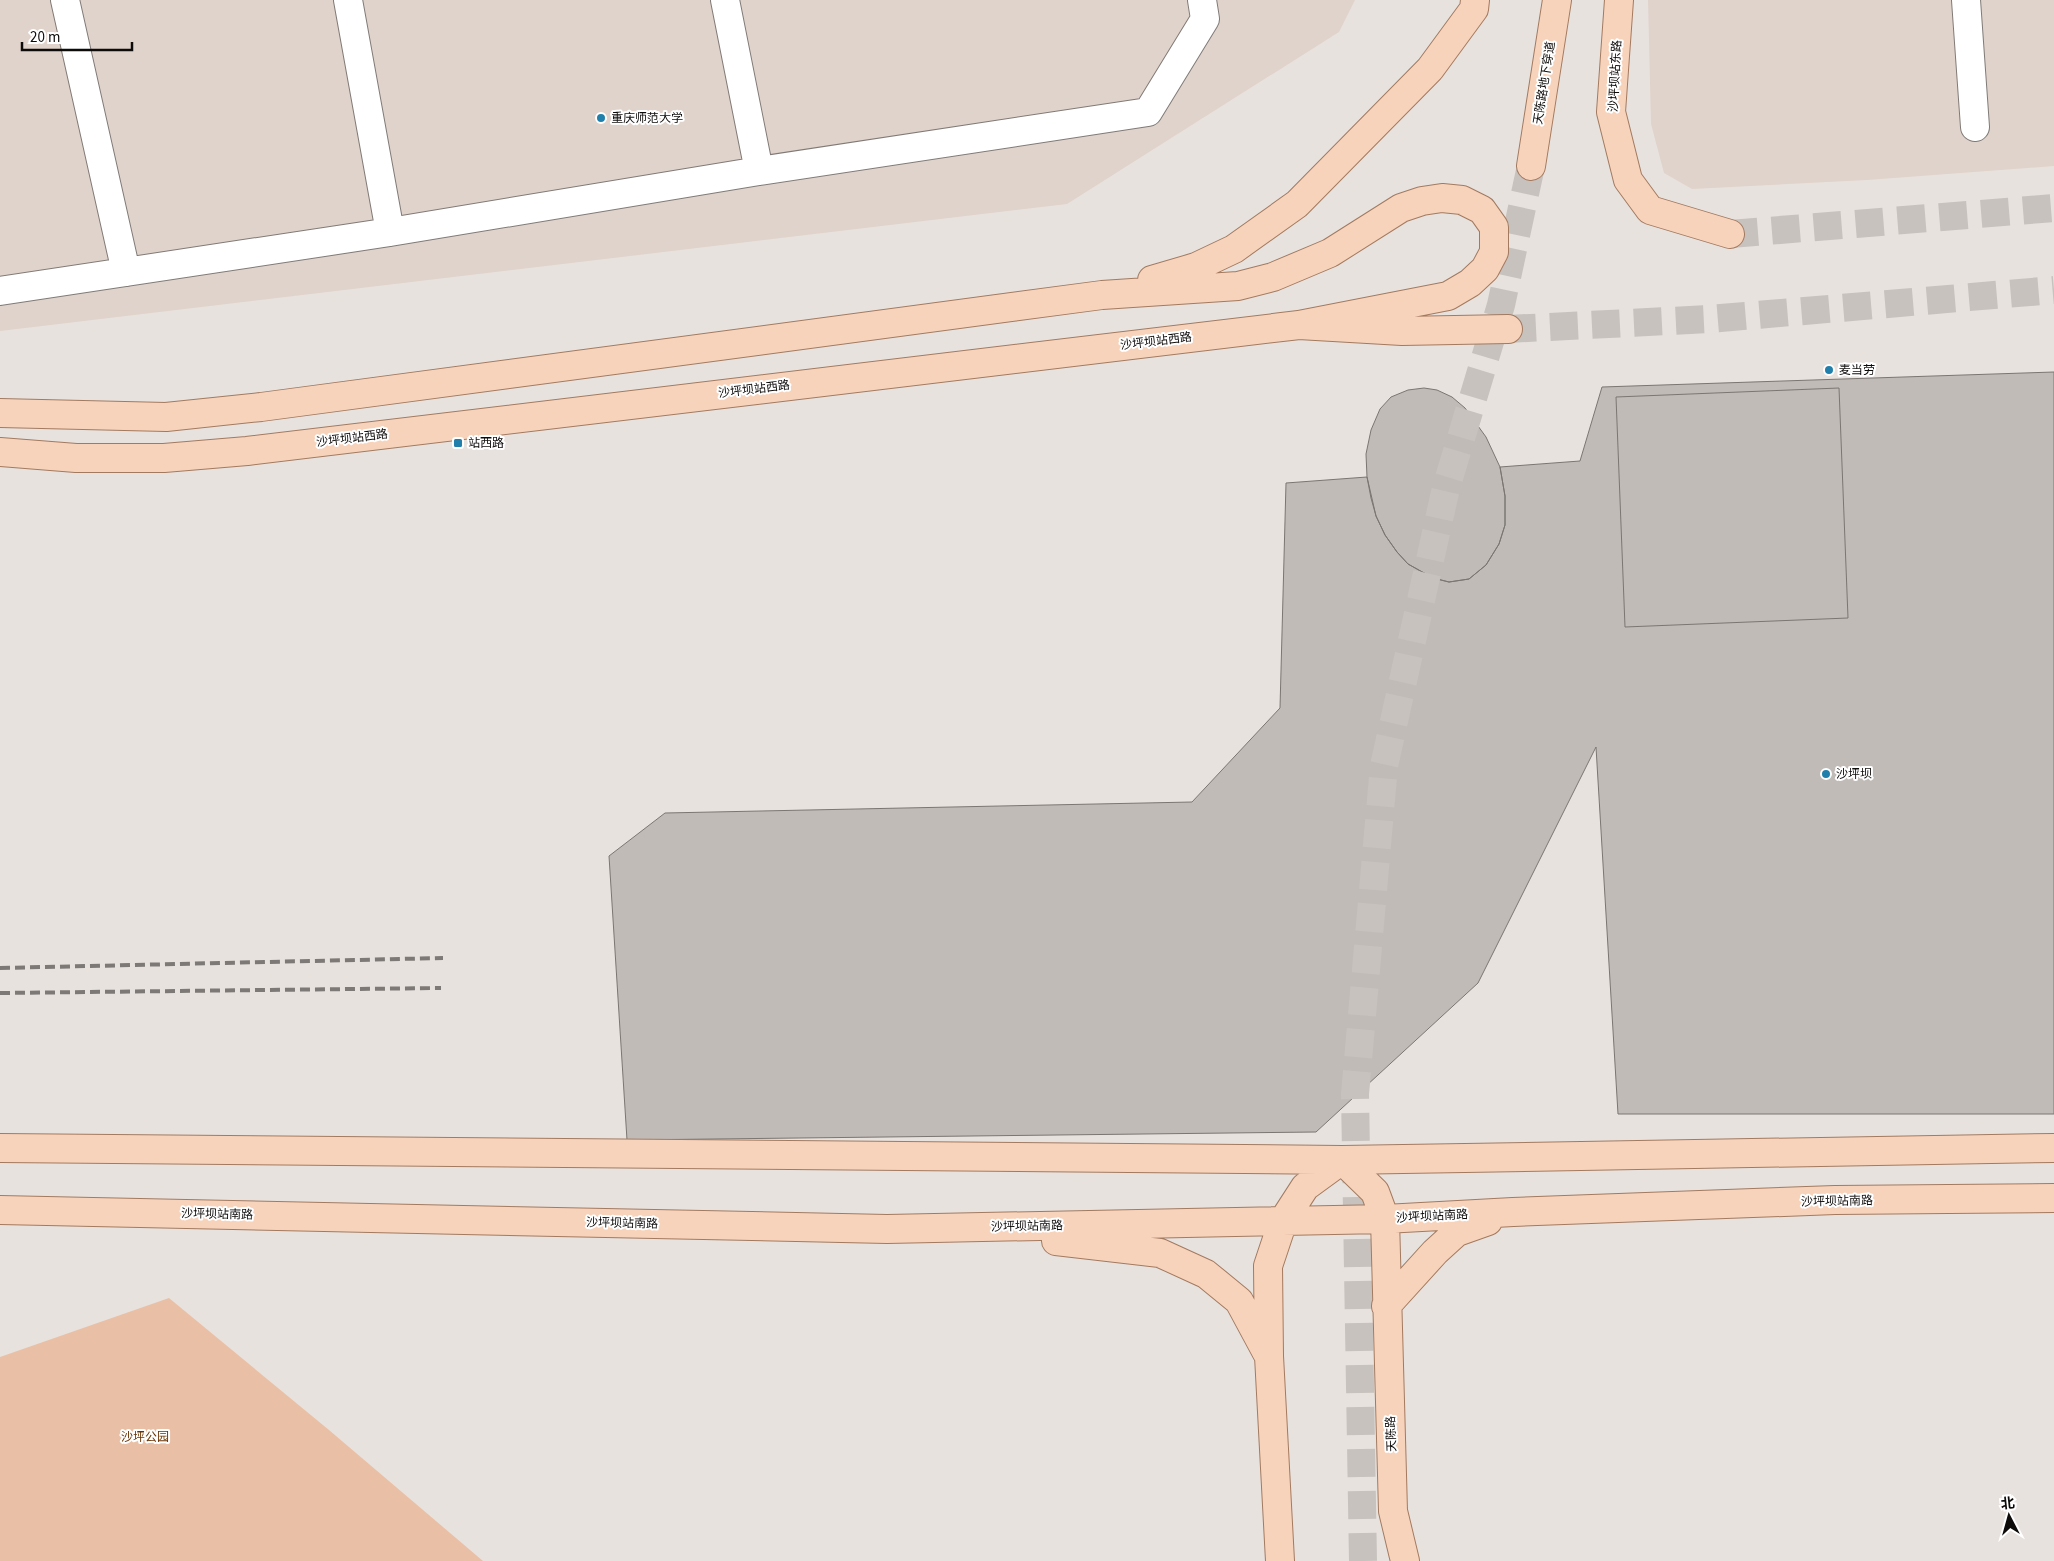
<svg xmlns="http://www.w3.org/2000/svg" width="2054" height="1561" viewBox="0 0 2054 1561" font-family="'Source Sans 3','Noto Sans SC',sans-serif">
<style>
.built{fill:#e0d3cb}
.green{fill:#e9c0a6}
.building{fill:#c1bbb7;stroke:#7b7672}
.lines{fill:none;stroke-linecap:round;stroke-linejoin:round}
.major-tunnel{stroke:#c7c2be;stroke-width:28;stroke-dasharray:28 14;stroke-linecap:butt}
.minor-casing{stroke:#807a77;stroke-width:30}
.major-casing{stroke:#a27a60;stroke-width:30}
.minor{stroke:#fff;stroke-width:28}
.major{stroke:#f8d3bb;stroke-width:28}
.rail{stroke:#7d7976;stroke-width:4;stroke-dasharray:10 5;stroke-linecap:butt}
.poi-dot{fill:#207fab;stroke:#fff;stroke-width:2}
.labels{text-anchor:middle;stroke-width:4;stroke-linejoin:round;paint-order:stroke}
.street-label{font-size:12px;fill:#0d0b0a;stroke:#fff}
.poi-label{font-size:12px;fill:#0d0b0a;stroke:#fff;text-anchor:start}
.park-label{font-size:12px;fill:#6a3200;stroke:#fff}
</style>
<rect width="100%" height="100%" fill="#e8e2de"/>
<path class="built" d="M0 0H1355L1339 32 1067 204 0 331Z
M1648 0H2054V166L1867 180 1692 189 1664 173 1651 124Z"/>
<path class="green" d="M169 1298 329 1430 483 1561H0V1357Z"/>
<path class="building" d="M2054 372V1114H1618L1596 747 1478 983 1316 1132 627 1140 609 856 665 813 1192 802 1280 708 1286 483 1367 477 1376 516 1385 535 1397 552 1408 564 1433 578 1449 582 1469 579 1486 565 1499 544 1505 525V496L1500 467 1580 461 1602 387Z
M1424 388 1437 390 1452 397 1465 408 1486 437 1500 467 1505 496V525L1499 544 1486 565 1469 579 1449 582 1433 578 1408 564 1397 552 1385 535 1376 516 1371 498 1367 477 1366 454 1371 430 1380 409 1391 397 1408 390Z
M1839 388 1848 618 1625 627 1616 397Z"/>
<g class="lines">
<path class="major-tunnel" d="M1730 234 2054 208
M1508 329 1709 319 2054 290
M1363 1561 1355 1094 1384 766 1446 488 1501 305 1531 166"/>
<defs>
<path id="minor" d="M65 0 126 272
M348 0 390 232
M725 0 759 171
M1966 0 1975 127
M0 291 390 232 759 171 1148 112 1205 19 1202 0"/>
<path id="major" d="M1619 0 1611 112 1628 180 1650 210 1730 234
M1531 166 1557 0
M1152 280 1196 267 1234 249 1297 204 1430 69 1474 9 1475 0
M0 413 166 417 261 407 1102 295 1238 286 1273 277 1330 253 1401 208 1422 201 1442 198 1462 200 1482 210 1494 227V252L1485 269 1470 283 1448 296 1299 325
M0 452 76 458H164L247 451 1299 325 1402 331 1508 329
M0 1148 1342 1160 2054 1148
M0 1210 887 1229 1385 1219 1513 1212 1835 1200 2054 1198
M1056 1241 1160 1253 1206 1274 1239 1301 1267 1353
M1386 1306 1435 1252 1457 1232 1488 1221
M1280 1561 1269 1356 1268 1266 1283 1221 1305 1187 1342 1160 1375 1192 1385 1219 1393 1511 1405 1561"/>
</defs>
<use href="#minor" class="minor-casing"/>
<use href="#major" class="major-casing"/>
<use href="#minor" class="minor"/>
<use href="#major" class="major"/>
<path class="rail" d="M0 968 443 958
M0 993 441 988"/>
</g>
<g class="poi-dot">
<circle cx="601" cy="118" r="5"/>
<circle cx="1829" cy="370" r="5"/>
<rect x="453" y="438" width="10" height="10" rx="2.5"/>
<circle cx="1826" cy="774" r="5"/>
</g>
<g class="labels">
<g class="street-label">
<text transform="translate(1615 76) rotate(-87)" y="4">沙坪坝站东路</text>
<text transform="translate(1544 83) rotate(-81)" y="4">天陈路地下穿道</text>
<text transform="translate(1156 341) rotate(-7)" y="4">沙坪坝站西路</text>
<text transform="translate(754 389) rotate(-7)" y="4">沙坪坝站西路</text>
<text transform="translate(352 438) rotate(-7)" y="4">沙坪坝站西路</text>
<text transform="translate(1837 1201) rotate(-1)" y="4">沙坪坝站南路</text>
<text transform="translate(217 1214) rotate(1)" y="4">沙坪坝站南路</text>
<text transform="translate(1432 1216) rotate(-3)" y="4">沙坪坝站南路</text>
<text transform="translate(622 1223) rotate(1)" y="4">沙坪坝站南路</text>
<text transform="translate(1027 1226) rotate(-1)" y="4">沙坪坝站南路</text>
<text transform="translate(1391 1434) rotate(-92)" y="4">天陈路</text>
</g>
<g class="poi-label">
<text x="611" y="122">重庆师范大学</text>
<text x="1839" y="374">麦当劳</text>
<text x="468" y="447">站西路</text>
<text x="1836" y="778">沙坪坝</text>
</g>
<g class="park-label">
<text x="145" y="1441">沙坪公园</text>
</g>
</g>
<g transform="translate(2009 1516) rotate(354)" stroke="#ffffff" stroke-width="4" paint-order="stroke">
<path d="M0-4L9 19L0 12L-9 19Z" fill="#0d0b0a"/>
<text y="-8" font-size="14" font-weight="bold" text-anchor="middle" fill="#0d0b0a">北</text>
</g>
<path d="M22 42v8h110v-8" fill="none" stroke="#0d0b0a" stroke-width="2.5"/>
<text x="30" y="42" font-size="15" fill="#0d0b0a" stroke="#ffffff" stroke-width="4" paint-order="stroke">20 m</text>
</svg>
